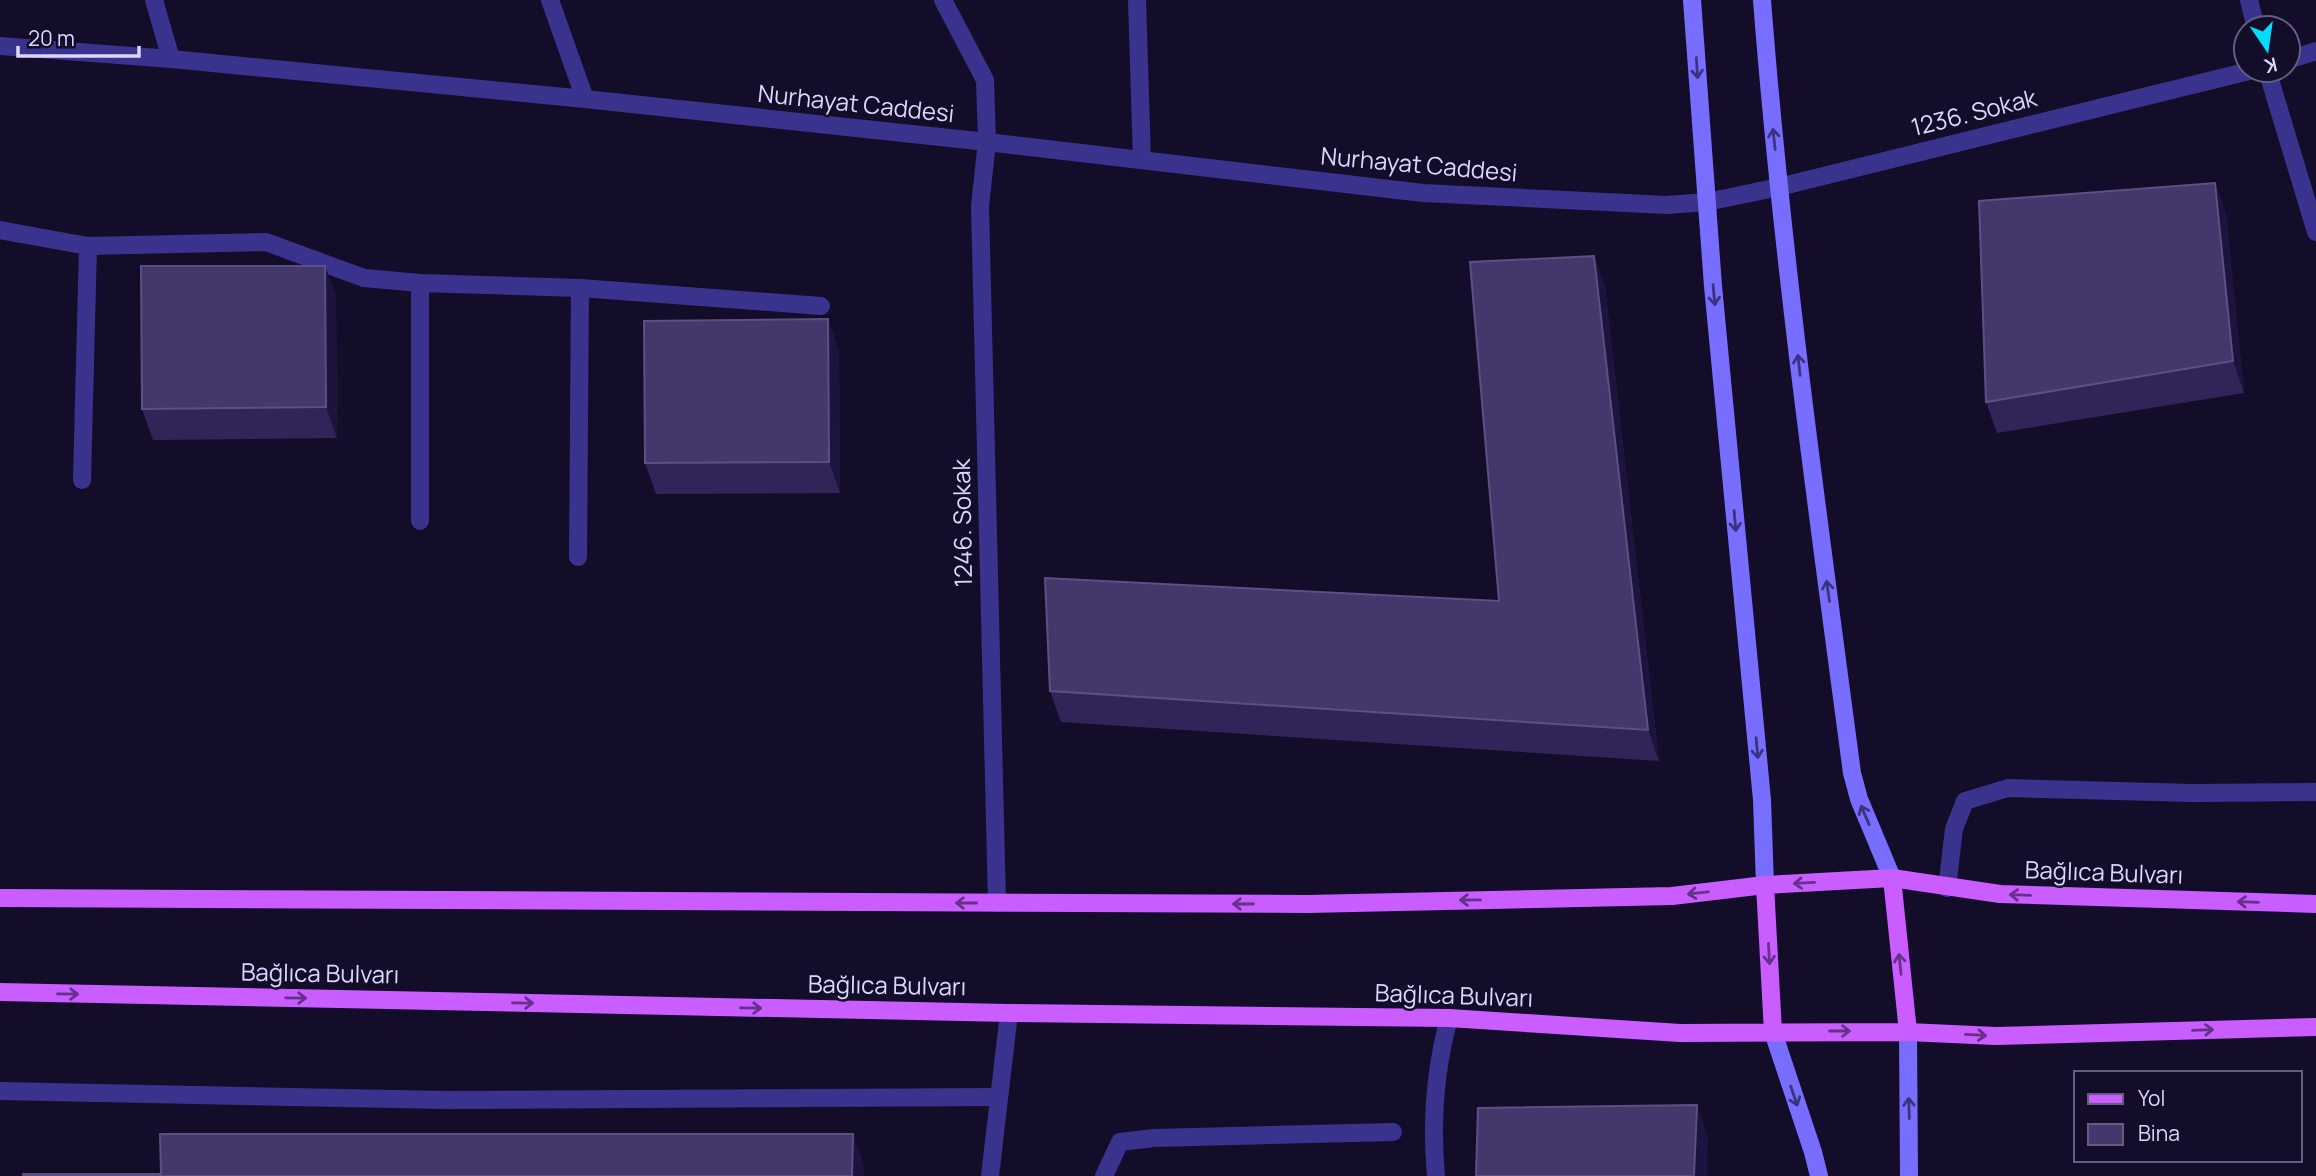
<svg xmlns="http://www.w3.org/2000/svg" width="2316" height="1176" viewBox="0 0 2316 1176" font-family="Manrope,sans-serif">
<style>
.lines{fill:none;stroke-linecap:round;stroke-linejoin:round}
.lane{stroke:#3a338e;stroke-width:18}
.street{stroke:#3a338e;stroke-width:18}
.secondary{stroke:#776dff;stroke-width:18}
.primary{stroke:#c95dff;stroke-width:18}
.wall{fill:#312459}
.shaded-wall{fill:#1d133f}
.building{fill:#43376b;stroke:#5c5082;stroke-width:2}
.oneway{stroke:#3b337f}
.oneway2{stroke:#65318a}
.labels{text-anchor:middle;stroke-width:5;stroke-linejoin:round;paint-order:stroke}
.street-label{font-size:24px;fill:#ddd6ff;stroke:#130d2a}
</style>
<rect width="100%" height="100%" fill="#130d2a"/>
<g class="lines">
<path class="lane" d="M0 230 88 246 266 242 364 278 420 283 580 288 821 306
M420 283V521
M82 480 88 246
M578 557 580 288
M1947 888 1954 829 1965 801 2008 788 2192 793 2316 792
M0 1091 445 1100 999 1097
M1104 1176 1120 1142 1154 1138 1393 1132"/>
<path class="street" d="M154 0 171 59
M550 0 585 99
M943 0 985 80 987 142 980 206 997 903
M1137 0 1142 160
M2249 0 2256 28
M0 46 171 59 585 99 987 142 1423 193 1666 205 1707 202 1779 187 2253 70
M2288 60 2316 51
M2267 70 2316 232
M990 1176 1009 1013
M1436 1176C1431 1122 1435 1070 1449 1018"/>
<path class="secondary" d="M1692 0 1713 286 1762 800 1765 885
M1762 0C1782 259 1818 516 1852 773L1859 799 1892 878
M1773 1032 1813 1152 1819 1176
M1908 1032 1909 1176"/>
<path class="primary" d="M1892 878 1908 1032
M1765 885 1773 1032
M0 898 1307 904 1672 896 1765 885 1892 878 2000 894 2316 904
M0 992 1009 1013 1449 1018 1680 1033 1908 1032 1996 1036 2316 1027"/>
</g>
<path class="wall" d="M2215 183 2226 214 2244 393 1997 433 1986 402Z
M1594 256 1605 287 1659 761 1061 722 1050 691 1499 601Z
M325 266 336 297 337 438 153 440 142 409Z
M828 319 839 351 840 493 656 494 645 463Z"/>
<path class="shaded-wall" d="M2215 183 2226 214 2244 393 2233 361Z
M1594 256 1605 287 1659 761 1648 730Z
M325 266 336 297 337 438 326 407Z
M828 319 839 351 840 493 829 462Z
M1697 1105 1708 1136 1707 1176H1694Z
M853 1134 864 1165V1176H852Z"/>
<path class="building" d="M2215 183 2233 361 1986 402 1979 201Z
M1594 256 1648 730 1050 691 1045 578 1499 601 1470 262Z
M141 266H325L326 407 142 409Z
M828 319 829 462 645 463 644 321Z
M1697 1105 1694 1176H1476L1478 1108Z
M160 1134H853L852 1176H23V1174H161Z"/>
<defs><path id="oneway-shaft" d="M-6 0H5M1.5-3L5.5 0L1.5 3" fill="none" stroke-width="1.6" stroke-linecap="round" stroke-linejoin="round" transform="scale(1.75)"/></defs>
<g class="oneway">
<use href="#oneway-shaft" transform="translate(1697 68) rotate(86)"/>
<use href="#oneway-shaft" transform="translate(1774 139) rotate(-96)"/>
<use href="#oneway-shaft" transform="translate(1714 295) rotate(85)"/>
<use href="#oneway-shaft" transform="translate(1799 365) rotate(-96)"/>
<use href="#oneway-shaft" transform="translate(1735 521) rotate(85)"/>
<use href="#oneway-shaft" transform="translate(1828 591) rotate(-98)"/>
<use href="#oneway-shaft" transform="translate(1757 748) rotate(85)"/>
<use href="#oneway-shaft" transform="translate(1865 815) rotate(-113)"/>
<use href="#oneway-shaft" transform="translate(1794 1096) rotate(71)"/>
<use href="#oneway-shaft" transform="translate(1909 1108) rotate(-92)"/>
</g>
<g class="oneway2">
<use href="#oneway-shaft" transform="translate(1804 883) rotate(177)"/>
<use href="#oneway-shaft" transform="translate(1698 893) rotate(174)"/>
<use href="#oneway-shaft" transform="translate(2020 895) rotate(-178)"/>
<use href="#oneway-shaft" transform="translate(1470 900) rotate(179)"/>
<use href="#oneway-shaft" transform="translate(2248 902) rotate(-178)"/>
<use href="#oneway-shaft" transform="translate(966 903) rotate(-180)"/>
<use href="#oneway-shaft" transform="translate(1243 904) rotate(-180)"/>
<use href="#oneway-shaft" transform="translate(1769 954) rotate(87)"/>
<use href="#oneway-shaft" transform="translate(1900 964) rotate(-96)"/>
<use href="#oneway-shaft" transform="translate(68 994) rotate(1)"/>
<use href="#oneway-shaft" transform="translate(296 998) rotate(1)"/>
<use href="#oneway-shaft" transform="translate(523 1003) rotate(1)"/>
<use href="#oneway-shaft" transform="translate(751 1008) rotate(1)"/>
<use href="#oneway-shaft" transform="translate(2203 1030) rotate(-2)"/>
<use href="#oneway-shaft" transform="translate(1840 1031)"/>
<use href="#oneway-shaft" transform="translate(1976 1035) rotate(3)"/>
</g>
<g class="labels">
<g class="street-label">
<text transform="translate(856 104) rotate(6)" y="8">Nurhayat Caddesi</text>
<text transform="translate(1974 113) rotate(-14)" y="8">1236. Sokak</text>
<text transform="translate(1419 165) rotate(5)" y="8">Nurhayat Caddesi</text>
<text transform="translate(963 523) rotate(-91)" y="8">1246. Sokak</text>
<text transform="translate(2104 873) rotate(2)" y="8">Bağlıca Bulvarı</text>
<text transform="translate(320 974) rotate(1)" y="8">Bağlıca Bulvarı</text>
<text transform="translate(887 986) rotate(1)" y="8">Bağlıca Bulvarı</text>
<text transform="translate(1454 996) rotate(2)" y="8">Bağlıca Bulvarı</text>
</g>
</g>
<rect x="2074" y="1071" width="228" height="91" fill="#130d2a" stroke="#645d7f" stroke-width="2"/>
<rect x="2088" y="1094" width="35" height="10" fill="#c95dff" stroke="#645d7f" stroke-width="2"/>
<text x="2138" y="1106" font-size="21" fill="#ddd6ff">Yol</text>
<rect x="2088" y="1124" width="35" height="21" fill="#43376b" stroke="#645d7f" stroke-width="2"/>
<text x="2138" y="1141" font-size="21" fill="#ddd6ff">Bina</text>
<g transform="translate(2267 49) rotate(167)"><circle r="33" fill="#130d2a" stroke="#645d7f" stroke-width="2"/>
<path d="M0-5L12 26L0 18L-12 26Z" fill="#02dcff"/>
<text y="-10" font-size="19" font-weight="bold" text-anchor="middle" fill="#ddd6ff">K</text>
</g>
<path d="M18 46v10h121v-10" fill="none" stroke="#ddd6ff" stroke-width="3.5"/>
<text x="28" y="46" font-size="21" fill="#ddd6ff" stroke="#130d2a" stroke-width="5" paint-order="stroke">20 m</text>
</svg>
